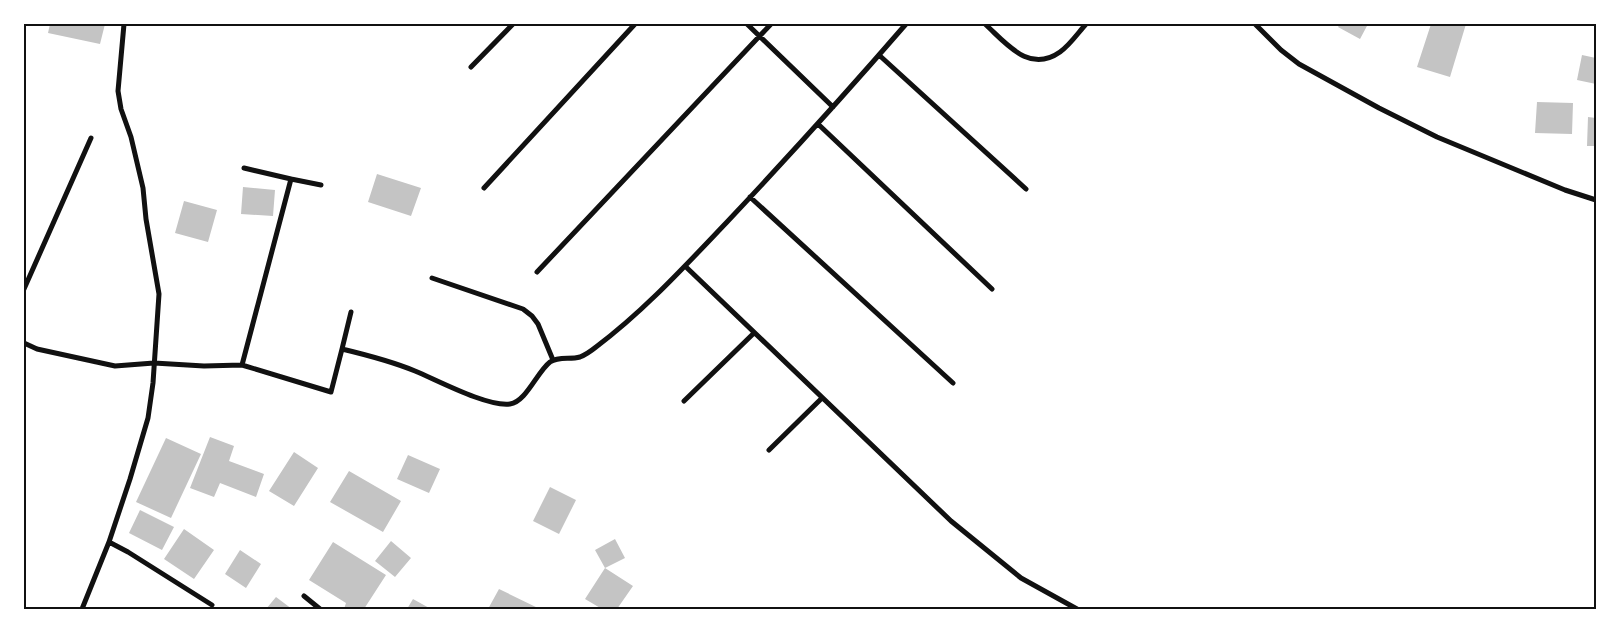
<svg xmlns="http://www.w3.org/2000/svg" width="1620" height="633" viewBox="0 0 1620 633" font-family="Roboto,sans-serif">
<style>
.building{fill:#c4c4c4}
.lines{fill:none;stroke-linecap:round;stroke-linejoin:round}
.minor{stroke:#111;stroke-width:5}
.neatline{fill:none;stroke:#111;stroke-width:2}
</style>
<rect width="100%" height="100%" fill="#fff"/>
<path class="building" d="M50 24H105L100 44 48 33Z
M1340 24H1368L1360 39 1338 27Z
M1431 24H1466L1450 77 1417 67Z
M1582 55 1596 58V84L1577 80Z
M1537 102 1573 103 1572 134 1535 133Z
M1588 117 1596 118V146H1587Z
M377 174 421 188 411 216 368 202Z
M243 187 275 190 273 216 241 214Z
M184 201 217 210 208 242 175 233Z
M210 437 234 446 229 461 264 474 256 497 220 483 214 497 190 488Z
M166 438 201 454 171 518 136 502Z
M294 452 318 468 294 506 269 491Z
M408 455 440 469 429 493 397 479Z
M349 471 401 501 383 532 330 502Z
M550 487 576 500 559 534 533 521Z
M140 510 174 527 162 550 129 533Z
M184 529 214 550 194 579 164 559Z
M615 539 625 558 605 568 595 550Z
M391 541 411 558 395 577 375 561Z
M333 542 386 575 364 609H344L346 603 309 580Z
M240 550 261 564 246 588 225 574Z
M605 568 633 586 617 609H602L585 599Z
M499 589 540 609H488Z
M276 597 292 609H266Z
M413 599 431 609H407Z"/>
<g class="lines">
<path class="minor" d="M124 24 118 91 121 109 131 137 143 188 146 219 159 294 153 383 148 418 130 479 109 542 128 552 212 605
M747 24 833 107
M985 24C1006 43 1029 74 1060 52 1070 45 1078 33 1086 24
M1255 24 1281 50 1299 64 1379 108 1437 137 1565 190 1596 200
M879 55 1026 189
M471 67 513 24
M818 124 992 289
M244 168 291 179
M321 185 291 179 242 365 331 392 342 349
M484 188 635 24
M750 197 953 383
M685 266 951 521 1021 578 1077 609
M537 272 771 24
M432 278 523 309 532 316 538 324 553 360
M24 289 91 138
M351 312 342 349C367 355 391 361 415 371 437 380 487 407 510 404 526 402 537 372 550 362 559 356 570 360 580 357 585 355 591 351 596 347 644 311 685 266 727 222 788 157 848 91 906 24
M24 343 37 349 115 366 154 363 204 366 242 365
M684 401 754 333
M769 450 822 398
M304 596 320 609
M82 609 109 542"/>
</g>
<rect width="1620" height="633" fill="none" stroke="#ffffff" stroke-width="50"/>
<rect x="25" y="25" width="1570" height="583" class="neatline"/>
</svg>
